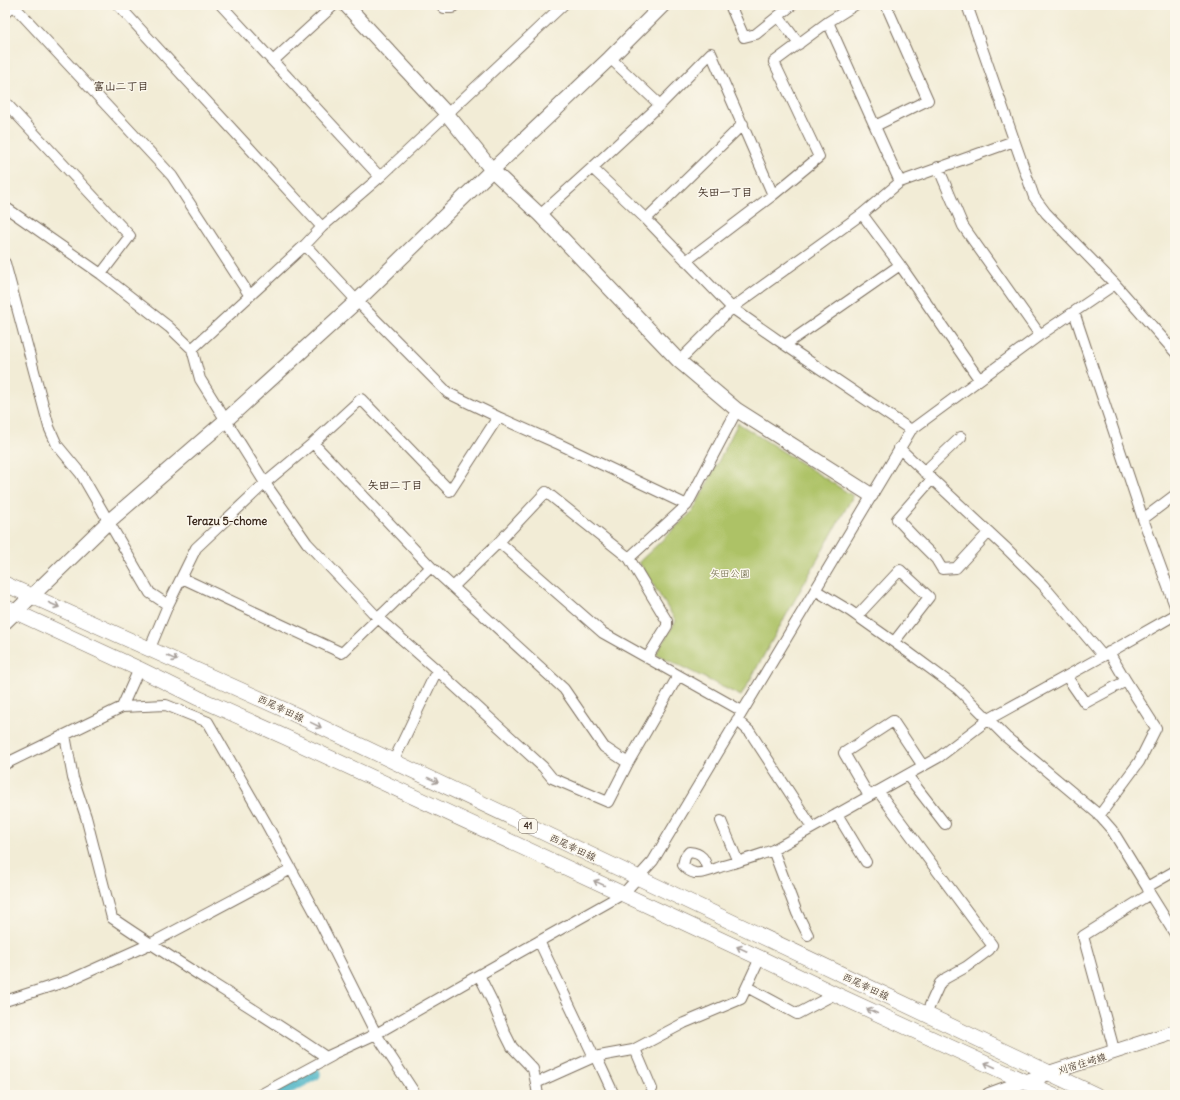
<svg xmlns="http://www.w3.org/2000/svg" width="1180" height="1100" viewBox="0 0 1180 1100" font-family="Delius,'Klee One',sans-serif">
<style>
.green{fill:#adc266;stroke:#747642}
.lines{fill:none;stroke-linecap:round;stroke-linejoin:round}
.canal{stroke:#47b2c5;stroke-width:12}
.street-casing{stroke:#7b6e5e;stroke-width:12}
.secondary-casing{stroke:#7b6e5e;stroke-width:16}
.primary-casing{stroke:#7b6e5e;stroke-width:16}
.street{stroke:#fff;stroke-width:10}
.secondary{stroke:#fff;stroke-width:14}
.primary{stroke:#fff;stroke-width:15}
.oneway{stroke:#a79f9a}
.labels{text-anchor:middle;stroke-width:3;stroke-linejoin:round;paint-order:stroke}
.shield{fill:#fbf7ec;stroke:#75685c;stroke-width:1}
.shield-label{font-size:9px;font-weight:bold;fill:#3b2a1e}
.park-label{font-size:10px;fill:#5d5834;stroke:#fbf7ec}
.street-label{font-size:10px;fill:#3b2a1e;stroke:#fbf7ec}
.neighbourhood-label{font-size:11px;font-weight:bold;fill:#3b2a1e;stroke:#fbf7ec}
</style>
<rect width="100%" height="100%" fill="#fbf7ec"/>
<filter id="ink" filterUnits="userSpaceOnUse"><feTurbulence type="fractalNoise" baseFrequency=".025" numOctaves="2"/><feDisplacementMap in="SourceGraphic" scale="8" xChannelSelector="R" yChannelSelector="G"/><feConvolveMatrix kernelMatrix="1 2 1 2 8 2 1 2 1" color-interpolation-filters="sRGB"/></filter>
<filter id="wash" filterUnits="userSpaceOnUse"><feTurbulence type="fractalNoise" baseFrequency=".012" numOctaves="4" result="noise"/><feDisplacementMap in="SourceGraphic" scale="16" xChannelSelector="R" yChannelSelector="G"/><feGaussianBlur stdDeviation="0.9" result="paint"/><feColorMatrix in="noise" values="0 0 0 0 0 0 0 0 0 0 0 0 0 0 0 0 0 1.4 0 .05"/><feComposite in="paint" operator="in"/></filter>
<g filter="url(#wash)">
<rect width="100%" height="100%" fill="#f2ecd6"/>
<path class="green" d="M738 423 853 496 741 696 656 654 676 621 639 562 693 511Z"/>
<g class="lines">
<path class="canal" d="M276 1095 315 1074"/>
</g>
</g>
<g filter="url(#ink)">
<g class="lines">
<defs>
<path id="street" d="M118 5 322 227
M221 5 380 177
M441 5 444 8H452L455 5
M730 5 744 37 756 34 792 5
M855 5 828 22 774 62 819 157 773 195 711 53 660 105 592 168 646 219 732 308 785 345 911 430
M967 5 1034 197 1046 213 1115 284 1175 352
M14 6 172 176 250 296
M5 13 14 5
M778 16 799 44
M828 22 900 182
M610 58 660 105
M273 61 334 5
M5 102 130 236 101 274
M875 126 928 100 886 5
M938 167 963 226 1040 335
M5 207 101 274 169 327 192 349 200 379 265 483 307 543 378 618 437 670 543 767 552 778 608 802 628 763 678 676
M862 214 900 265 979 379
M540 215 592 168
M646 219 743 124
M305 245 357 301 448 393 498 417 561 445 687 505
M686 261 773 195
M5 263 49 427 57 445 81 474 150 593 168 605
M1074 312 1143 519 1175 606
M785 345 900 265
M192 349 305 245 322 227 380 177 563 5
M679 361 732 308 862 214 900 182 1014 141
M313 443 431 567 564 689 604 747 628 763
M899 448 1007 549 1043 585 1103 656
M924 472 961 437
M932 479 897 519 918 541 936 559 942 569 956 568 989 532
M1143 519 1175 495
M499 542 546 492 629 558
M182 578 342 653 431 567
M453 587 499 542 603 633 742 711
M815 590 850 611 908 652 958 689 1006 737 1098 814 1112 830 1147 887 1150 894 1175 934
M857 616 900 570 929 597 894 642
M150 648 168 605 196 548 265 483 313 443 361 399 450 491 498 417
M647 658 667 626V621L629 558 687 505 737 410
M1067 677 1085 703 1126 681
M122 707 139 669
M737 720 750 732 812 827
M65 735 73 778 86 817 112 918C182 966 256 1009 326 1057L376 1034 479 975 623 894 653 861 911 430 1040 335 1115 284
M393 762 437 670
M5 764 122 707 166 705 208 722 266 823 318 918 376 1034 416 1095
M907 775 945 824
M878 791 992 945 989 950 966 967 946 978 940 983 926 1014
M869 796 844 753 893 721 923 766
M837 814 866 862
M1099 816 1139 762 1156 728 1126 681 1109 652
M721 821 738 862
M773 850 797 913 808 935
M708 871C705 859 702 853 689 852L685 857 683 865C686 869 690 872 695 873 703 874 712 870 720 867 737 862 755 857 773 850L939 757 989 719 1103 656 1175 615
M1147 887 1175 871
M539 941 594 1057 633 1050 684 1023 741 999 760 958
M479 975 492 1001 505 1033 512 1047 533 1069 536 1083 594 1057
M747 987 797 1014 835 994
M5 1001 70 980 150 944 291 869
M635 1049 652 1089
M1114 1053 1112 1042 1083 936 1150 894
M596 1056 614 1095
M536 1083 538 1095
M260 1095 332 1056"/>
<path id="secondary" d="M346 5 447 114 492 170 540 215 679 361 737 410 871 495
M5 622 108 522 226 420 357 301 492 170 610 58 663 5
M989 1095 1049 1073 1175 1032"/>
<path id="primary" d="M5 584 296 715 1096 1095
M5 607 139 669 198 698 285 737 623 894 760 958 835 994 1054 1095"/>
</defs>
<use href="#street" class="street-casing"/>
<use href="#secondary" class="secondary-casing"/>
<use href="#primary" class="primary-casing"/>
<use href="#street" class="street"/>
<use href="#secondary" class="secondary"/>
<use href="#primary" class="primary"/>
</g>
<defs><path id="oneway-shaft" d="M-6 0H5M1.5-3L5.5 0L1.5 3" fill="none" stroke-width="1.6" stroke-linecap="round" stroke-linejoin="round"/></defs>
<g class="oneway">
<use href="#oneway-shaft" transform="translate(54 605) rotate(24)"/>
<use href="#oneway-shaft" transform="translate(172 658) rotate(25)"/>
<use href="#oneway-shaft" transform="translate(316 725) rotate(26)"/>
<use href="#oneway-shaft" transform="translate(433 780) rotate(25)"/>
<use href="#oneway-shaft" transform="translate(599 883) rotate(-155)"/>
<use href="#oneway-shaft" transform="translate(742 949) rotate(-155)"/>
<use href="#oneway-shaft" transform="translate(872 1011) rotate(-155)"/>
<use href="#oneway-shaft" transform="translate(990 1065) rotate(-155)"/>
</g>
</g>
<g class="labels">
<rect class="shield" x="519" y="819" width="18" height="14" rx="3"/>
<g class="shield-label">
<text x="528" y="829">41</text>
</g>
<g class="park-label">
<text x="730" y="577">矢田公園</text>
</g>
<g class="street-label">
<text transform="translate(281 708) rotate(25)" y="4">西尾幸田線</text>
<text transform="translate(573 847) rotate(25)" y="4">西尾幸田線</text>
<text transform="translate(866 986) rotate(25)" y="4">西尾幸田線</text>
<text transform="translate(1082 1063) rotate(-17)" y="4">刈宿住崎線</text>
</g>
<g class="neighbourhood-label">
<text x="121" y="90">富山二丁目</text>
<text x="725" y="196">矢田一丁目</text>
<text x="395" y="489">矢田二丁目</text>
<text x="227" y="525">Terazu 5-chome</text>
</g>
</g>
<rect width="1180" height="1100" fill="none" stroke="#fbf7ec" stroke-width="20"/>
</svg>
